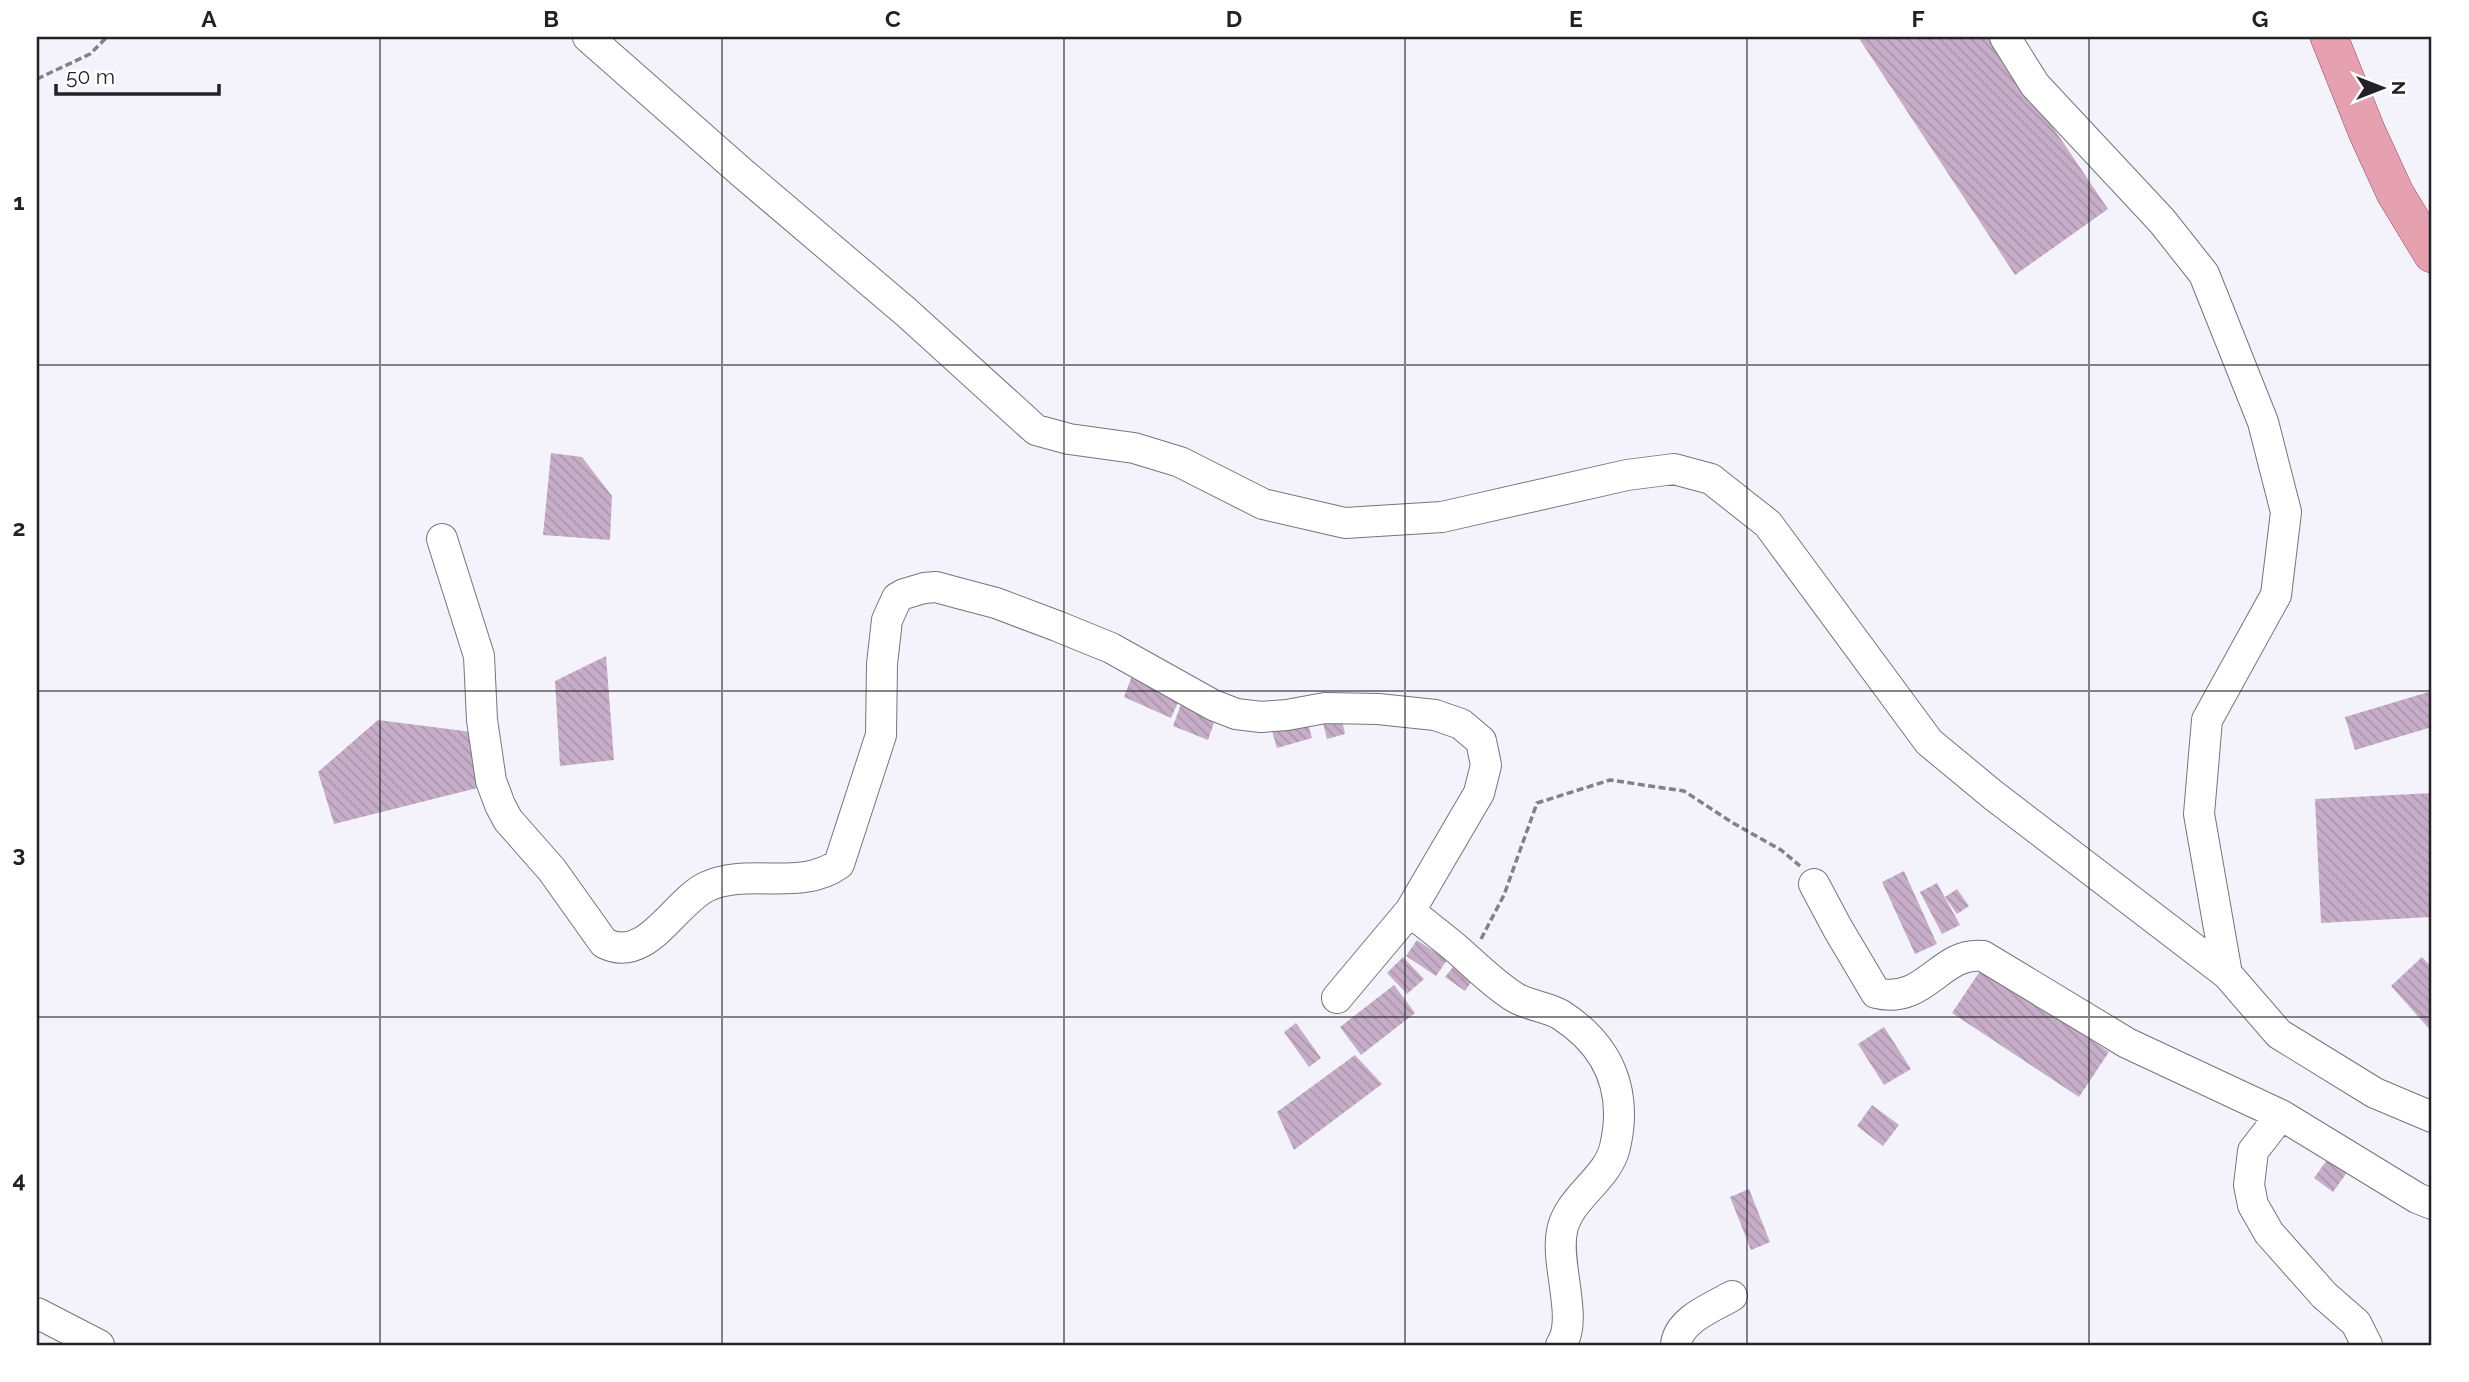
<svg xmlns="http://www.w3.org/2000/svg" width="2469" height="1382" viewBox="0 0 2469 1382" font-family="Raleway,sans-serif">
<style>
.building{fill:url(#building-back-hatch)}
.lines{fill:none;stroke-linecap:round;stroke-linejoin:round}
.minor-casing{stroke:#76747c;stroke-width:32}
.major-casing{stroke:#964c5c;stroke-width:38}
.path{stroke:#828187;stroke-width:3.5;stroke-dasharray:7 3.5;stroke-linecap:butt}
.minor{stroke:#fff;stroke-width:30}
.major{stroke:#e5a1af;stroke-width:37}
.grid{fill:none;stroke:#222125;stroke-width:2;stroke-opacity:0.55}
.neatline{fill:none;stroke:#222125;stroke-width:2.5}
.grid-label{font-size:23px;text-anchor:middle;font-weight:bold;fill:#222125}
</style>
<defs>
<pattern id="building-back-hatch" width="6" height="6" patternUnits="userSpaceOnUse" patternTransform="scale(1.75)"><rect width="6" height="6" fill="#c7aec8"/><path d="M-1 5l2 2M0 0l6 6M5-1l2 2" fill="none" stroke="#ab95ac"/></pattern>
</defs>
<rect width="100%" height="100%" fill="#f4f3fc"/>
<path class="building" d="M1858 37H1992L2108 209 2015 275Z
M551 453 582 457 612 496 610 540 543 535Z
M606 656 614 760 560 766 555 681Z
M1132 676 1180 698 1171 718 1124 697Z
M2432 691V727L2355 750 2345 717Z
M1181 704 1216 717 1208 740 1173 726Z
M1341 715 1345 734 1327 739 1322 719Z
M378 720 480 733 485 786 334 824 318 772Z
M1307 720 1312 738 1277 748 1272 731Z
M2432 793V917L2321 923 2315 799Z
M1904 871 1937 944 1915 954 1882 882Z
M1937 883 1960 925 1942 934 1920 892Z
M1957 889 1969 906 1957 914 1945 897Z
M1417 940 1447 960 1436 976 1406 956Z
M1403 957 1424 979 1407 994 1387 973Z
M2422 957 2432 968V1032L2391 986Z
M1457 962 1476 975 1465 991 1445 977Z
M1982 968 2109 1052 2079 1097 1952 1013Z
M1394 985 1415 1013 1361 1055 1340 1027Z
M1296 1023 1321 1058 1309 1067 1284 1032Z
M1884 1027 1911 1069 1884 1085 1858 1044Z
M1355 1055 1382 1084 1294 1150 1277 1112Z
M1872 1105 1899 1125 1883 1146 1857 1126Z
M2329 1157 2348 1171 2333 1192 2314 1178Z
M1749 1189 1770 1242 1751 1250 1730 1197Z"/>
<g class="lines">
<defs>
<path id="minor" d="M588 37 740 171 906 312 1036 430 1069 439 1134 448 1180 462 1263 504 1345 523 1442 517 1627 475 1674 469 1711 479 1768 524 1929 742 1993 795 2227 974 2279 1034 2375 1093 2432 1117
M2005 37 2035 85 2162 221 2204 274 2263 422 2286 512 2276 595 2207 720 2199 814 2227 974
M442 539 479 656 482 720 491 781 500 805 508 820 552 870 604 943C646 965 674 903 706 887 748 867 800 892 839 864L881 735 882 664 887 620 897 598 904 594 924 588 936 587 958 593 996 603 1057 626 1111 648 1213 705 1236 714 1261 717 1287 715 1325 708 1378 709 1435 715 1461 724 1481 741 1486 765 1479 793 1410 911 1337 998
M1814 884 1838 929 1876 993C1926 1005 1940 951 1983 956L2127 1043 2281 1115 2417 1198 2432 1204
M1410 911C1426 925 1443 937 1459 951 1477 967 1496 986 1516 998 1530 1006 1548 1007 1561 1015 1609 1046 1628 1091 1615 1147 1608 1179 1568 1198 1562 1231 1555 1264 1579 1320 1561 1345
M2281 1115 2253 1151 2249 1185 2253 1205 2269 1233 2324 1295 2356 1323 2367 1345
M37 1313 99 1345
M1676 1345C1678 1320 1713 1307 1732 1296"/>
<path id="major" d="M2329 37 2367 132 2395 193 2432 254"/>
</defs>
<use href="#minor" class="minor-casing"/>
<use href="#major" class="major-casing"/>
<path class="path" d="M37 79 90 54 107 37
M1481 939 1504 895 1537 803 1610 780 1684 791 1733 823 1781 850 1800 866"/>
<use href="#minor" class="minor"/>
<use href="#major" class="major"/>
</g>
<path class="grid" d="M380 37V1345M722 37V1345M1064 37V1345M1405 37V1345M1747 37V1345M2089 37V1345M37 365H2432M37 691H2432M37 1017H2432"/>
<rect width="2469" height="1382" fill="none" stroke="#ffffff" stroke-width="77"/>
<g transform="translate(2382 88) rotate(90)" stroke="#ffffff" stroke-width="5" paint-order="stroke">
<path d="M0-5L12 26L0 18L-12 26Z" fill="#222125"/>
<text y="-10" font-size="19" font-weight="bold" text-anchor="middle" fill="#222125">N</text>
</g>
<path d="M56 84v10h163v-10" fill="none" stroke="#222125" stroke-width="3.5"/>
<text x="66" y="84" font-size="21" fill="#222125" stroke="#ffffff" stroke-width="5" paint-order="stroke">50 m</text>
<rect x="38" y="38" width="2392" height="1306" class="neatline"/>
<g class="grid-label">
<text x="209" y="27">A</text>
<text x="551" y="27">B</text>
<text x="893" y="27">C</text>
<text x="1234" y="27">D</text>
<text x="1576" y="27">E</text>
<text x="1918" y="27">F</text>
<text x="2260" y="27">G</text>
<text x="19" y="210">1</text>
<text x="19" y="536">2</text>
<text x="19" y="862">3</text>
<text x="19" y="1188">4</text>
</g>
</svg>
